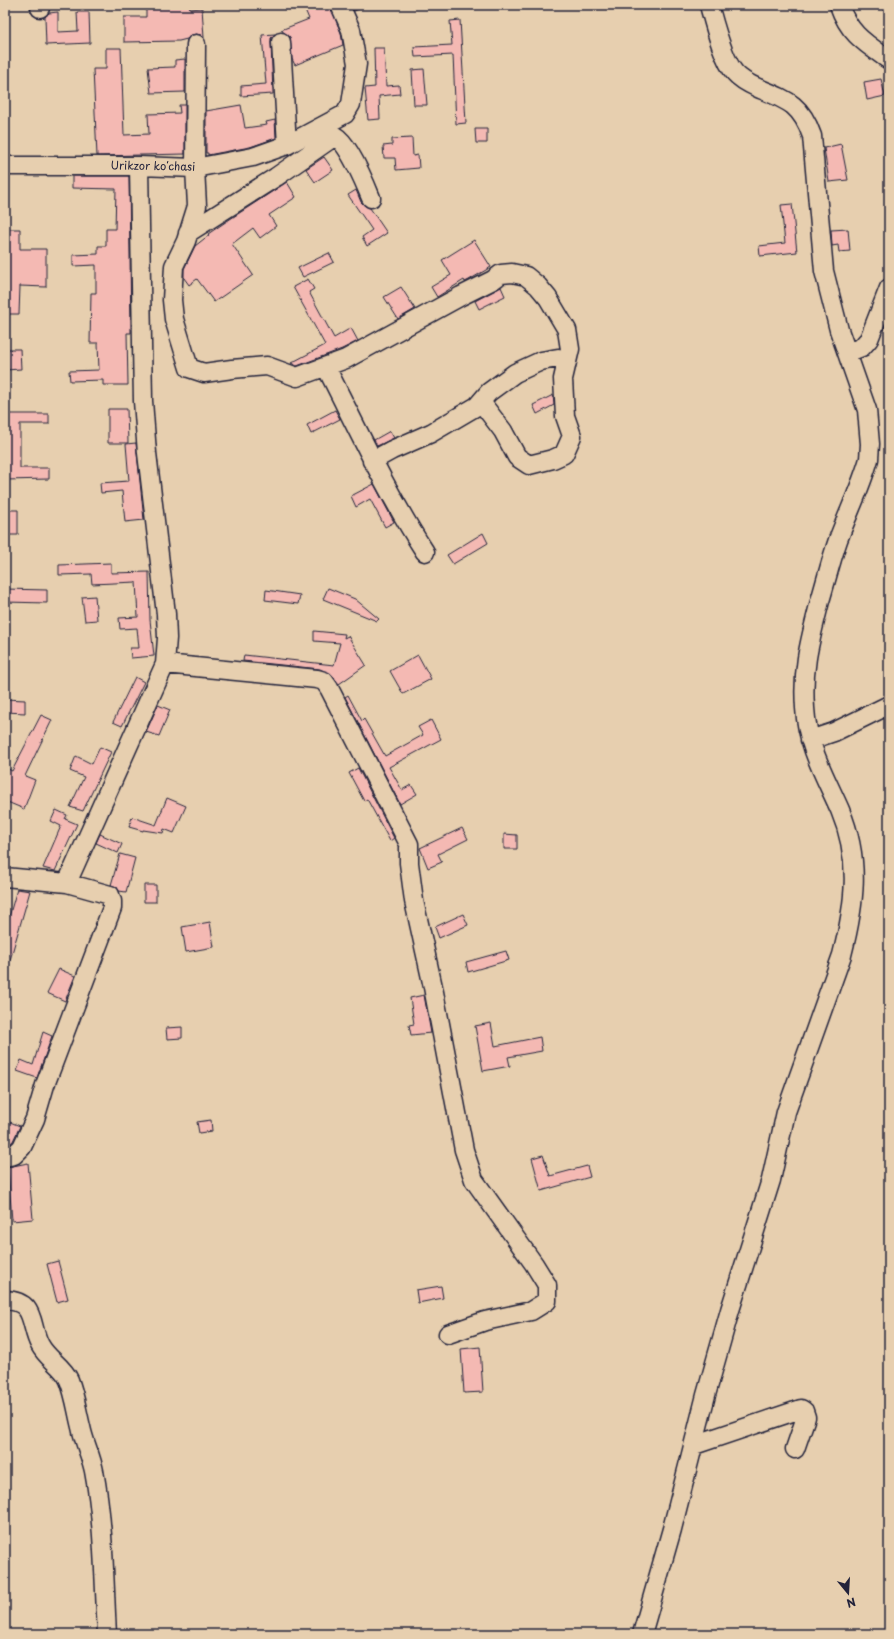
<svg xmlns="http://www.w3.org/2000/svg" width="894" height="1639" viewBox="0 0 894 1639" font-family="'Playpen Sans',sans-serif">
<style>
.building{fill:#f4b9b3;stroke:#22223b}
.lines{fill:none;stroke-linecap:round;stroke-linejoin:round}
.minor-casing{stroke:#22223b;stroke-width:21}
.minor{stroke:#e7cfaf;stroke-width:18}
.labels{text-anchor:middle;stroke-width:3;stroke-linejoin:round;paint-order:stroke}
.street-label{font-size:11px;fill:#22223b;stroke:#e7cfaf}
</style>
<rect width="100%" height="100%" fill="#e7cfaf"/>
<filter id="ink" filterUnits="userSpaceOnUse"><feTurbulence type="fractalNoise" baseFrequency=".025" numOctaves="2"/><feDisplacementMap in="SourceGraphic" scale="8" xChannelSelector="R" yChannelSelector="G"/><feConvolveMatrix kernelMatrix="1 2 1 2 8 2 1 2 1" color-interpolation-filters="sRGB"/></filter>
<g filter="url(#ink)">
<path class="building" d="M146 5H189L190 9 202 8 204 38 201 35 196 34 191 35 187 39 179 41 124 42V17H146Z
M303 5H330L341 33 343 45 295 65 292 59 290 37 281 30 309 19Z
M351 5H369L354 11Z
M58 12V32L78 31 77 12H89L90 43 46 45 45 17 49 13Z
M460 20 466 123 456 124 453 55 415 57 414 47 452 45 450 21Z
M275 34 271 38V43L273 94 241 96V86L266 84 262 35Z
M106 48H121L124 135 149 134 148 114 180 113 179 105H185V154L97 156 93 69H106Z
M374 48H384L386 86 399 85 400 94 379 96 380 119 368 120 365 88 375 87Z
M185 59V92L151 93 148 68 175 67V60Z
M424 69 427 105H414L412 70Z
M881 79 885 96 867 100 864 82Z
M241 105 245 128 267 125 266 122 275 120 276 138 250 147 208 155V153H206V111Z
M475 129H487V143H476Z
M412 138 413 156 418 155 419 168 396 170 395 158H384L383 146 392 145V139Z
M841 144 848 180 829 182 824 148Z
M324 157 333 170 315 182 306 169Z
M72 176H129L131 333H127L128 385H103V380L70 381 69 371 99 370 98 343H90L91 293H96V265L73 266V255L98 254V246H106V229H115L116 189 72 188Z
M287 182 296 197 269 215 276 226 260 238 253 228 232 244 253 275 214 302 197 279 189 285 184 278V269L195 246 209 235 208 234 227 221Z
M356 190 361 202 365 206 370 208 387 233 367 246 362 237 372 230 348 195Z
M792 204 797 252 760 256 759 246 785 243 781 205Z
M5 229H20V249H46V287L20 286 19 314H5Z
M848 229 850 251 839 252 838 245 832 246 831 230Z
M474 240 491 267 469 280 465 282 464 280 437 297 431 287 451 275 442 260Z
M329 253 334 262 303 277 298 268Z
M308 279 314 289 309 292 334 338 351 328 358 341 342 349 297 366 291 363 325 345 293 287Z
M401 287 415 309 398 319 384 297Z
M501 287 505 296 479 309 475 301Z
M5 349H20L21 369 5 370Z
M553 395 554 405 537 414 533 405Z
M108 409H127L128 443H108Z
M335 410 340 419 311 434 307 425Z
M5 414H49V424H20V468H49V479L5 480Z
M390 431 394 438 377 446 374 440Z
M136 443 144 520 125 522 122 491 101 493 100 483 129 481 126 444Z
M374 484 394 522 385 527 370 499 356 507 351 496Z
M5 510H18V535H5Z
M483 533 488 543 453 564 447 555Z
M111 563V573L149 572 150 620 154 656 131 658 130 648H139L137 628 120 629 119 618 138 617 136 582 92 584 91 574 59 575V565Z
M328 588 355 599 379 619 377 621 323 599Z
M5 589 47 590V603L5 602Z
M266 590 300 595 298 604 265 600Z
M95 596 97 620 85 621 82 597Z
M314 631 345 634 344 638 348 636 366 665 339 684 332 675 320 669 243 661 244 655 334 665 340 643 314 641Z
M418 655 431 679 403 694 390 671Z
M135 677 144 682 122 726 113 722Z
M348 695 362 721 364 719 385 756 423 735 418 727 431 720 441 739 389 767 402 790 411 785 417 794 400 804 345 697Z
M5 699 25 700V713L5 712Z
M158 705 170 710 159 736 146 732Z
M41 715 52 720 25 776 35 780 24 809 5 801V776L8 769 12 771Z
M100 747 111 752 83 811 70 807 84 777 70 771 76 756 92 764Z
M358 768 394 838 390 841 367 799 364 801 349 773Z
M167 798 186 806 174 833 164 829 163 833 143 830V831L129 827 132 817 156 825Z
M56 810 67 815 65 819 77 824 55 871 43 868 61 826 51 821Z
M462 828 468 839 438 854 442 862 428 868 420 848Z
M100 834 122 844 118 853 96 843Z
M504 834 517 835V849H504Z
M120 854 135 858 126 892 119 891 117 887 111 885Z
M144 885H156V902H144Z
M17 889 30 891 8 967H5V931Z
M463 914 468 925 439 938 435 927Z
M210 922 214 947 186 952 182 927Z
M506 951 509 960 468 972 466 962Z
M59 969 75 976 65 1001 47 993Z
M424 995 431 1033 411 1035 409 1025 414 1024 410 998Z
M491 1023 495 1046 540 1037 542 1051 508 1057 510 1066 483 1071 475 1026Z
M182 1027V1038L167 1039 166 1028Z
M43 1032 52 1036 37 1078 17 1071 21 1060 33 1065Z
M211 1120 212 1131 199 1133 197 1122Z
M10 1122 20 1126 13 1141 7 1146 5 1145V1137Z
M543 1155 550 1176 587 1166 590 1177 541 1191 532 1158Z
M28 1163 33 1219 12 1221 8 1167Z
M58 1261 68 1299 57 1302 47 1264Z
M441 1286 443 1298 418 1303 416 1290Z
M480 1347 483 1392 464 1393 461 1349Z"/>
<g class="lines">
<defs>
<path id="minor" d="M40 5V8
M839 5C849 34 865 43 889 60
M281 42 287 145
M196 44 195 168 197 206 186 241 174 266 172 300 174 319 189 368 204 373 232 369 267 366 297 377 346 359 461 296 493 280 501 274 512 273 526 276 538 286 548 298 567 330 570 349 563 379 565 416 572 436 564 454 553 459 529 465 517 457 503 431 484 406H477L431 433 392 450 372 461
M322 134C326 134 331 134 335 136 348 143 365 183 371 198
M5 166H139L195 168 253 157 287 145 345 114 351 104 357 64 351 30 340 5
M188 233 276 177 335 136
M847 353 862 347 869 339 889 288
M326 367C358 430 387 493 425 552
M477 406 489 392 515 373 541 361 558 358 566 362
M165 664 317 679 324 681 329 688 409 844V863L414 901 433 987 464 1150 474 1180 534 1264 547 1285V1301L531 1311 485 1321 448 1334
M810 740 834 732 889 705
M5 877 67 883 165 664 167 638 166 614 147 453 143 401 139 166
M5 1157 14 1155 22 1147 35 1119 45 1085 112 908V901L110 895 67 883
M5 1300C37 1301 29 1325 40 1345 47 1359 63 1366 69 1380 75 1395 77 1411 81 1427 84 1442 91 1456 94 1471 104 1524 104 1580 107 1634
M694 1445 801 1409 804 1411 806 1417 795 1449
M642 1634 672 1529 706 1395 730 1310 771 1180 786 1112 842 955C855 904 861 860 840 810 825 776 807 746 805 708 802 667 810 641 820 601 826 581 831 560 838 540 848 513 861 487 869 459L870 444 867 410 839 330 824 271 812 136C801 104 787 100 758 88 749 84 741 80 735 73 723 60 714 23 709 5"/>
</defs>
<use href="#minor" class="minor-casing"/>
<use href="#minor" class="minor"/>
</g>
</g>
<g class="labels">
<g class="street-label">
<text transform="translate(153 166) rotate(1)" y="4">Urikzor koʻchasi</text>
</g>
</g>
<rect width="894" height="1639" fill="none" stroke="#e7cfaf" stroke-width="20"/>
<rect x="10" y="10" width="874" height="1619" fill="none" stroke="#22223b" stroke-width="1.5" filter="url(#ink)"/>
<g transform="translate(848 1593) rotate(162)" stroke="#e7cfaf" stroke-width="3" paint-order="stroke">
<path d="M0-3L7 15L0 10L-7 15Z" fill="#22223b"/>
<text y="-6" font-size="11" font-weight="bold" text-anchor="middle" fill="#22223b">N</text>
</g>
</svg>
